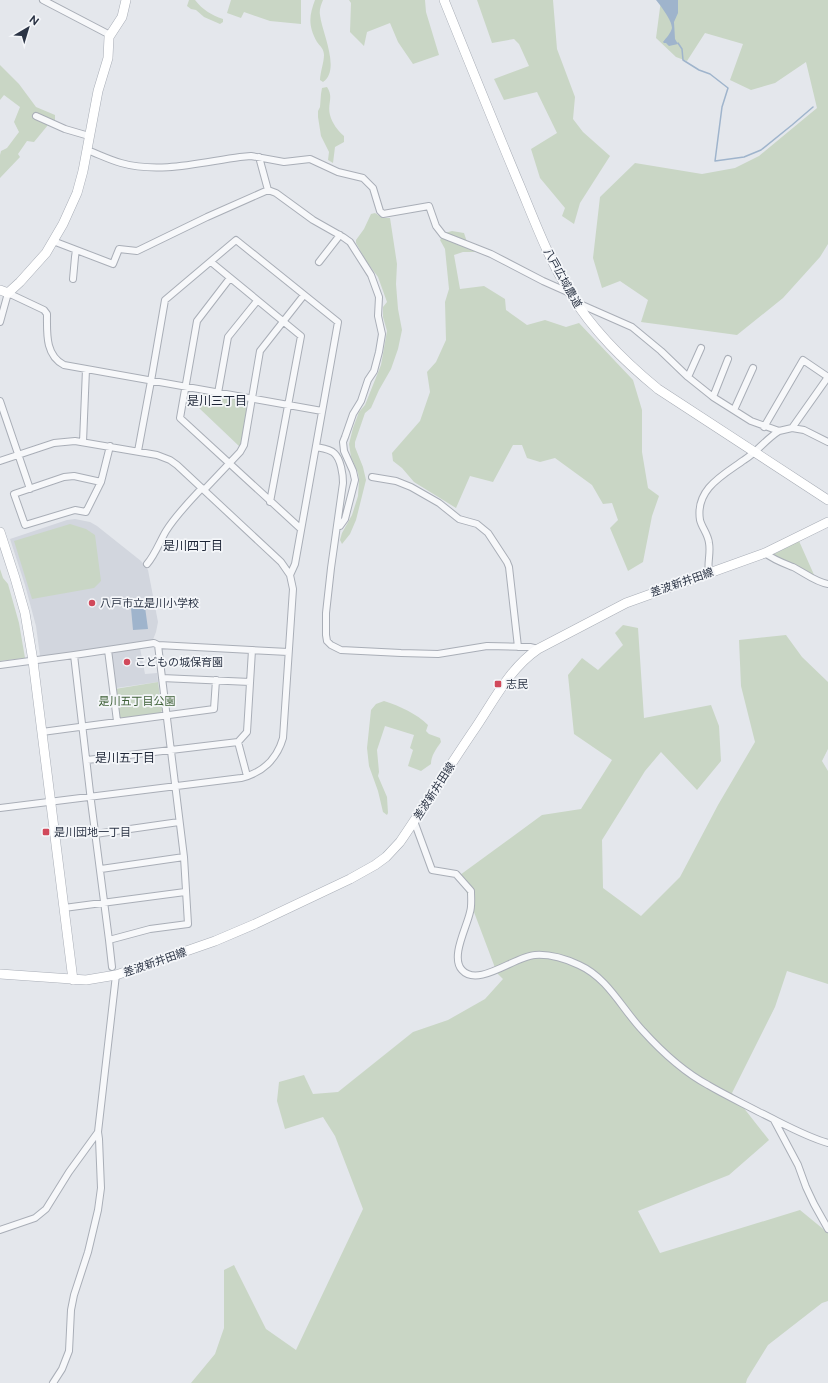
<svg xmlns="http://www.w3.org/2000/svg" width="828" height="1383" viewBox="0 0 828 1383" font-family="Raleway,'Noto Sans JP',sans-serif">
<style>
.built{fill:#d2d6de}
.green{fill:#c9d6c5}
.water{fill:#9fb4cc}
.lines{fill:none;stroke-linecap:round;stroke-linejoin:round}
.stream{stroke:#9fb4cc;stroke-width:1.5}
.street-casing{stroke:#a9aeb7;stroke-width:8}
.secondary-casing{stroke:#a9aeb7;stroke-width:10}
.street{stroke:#f7f8fa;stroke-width:6}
.secondary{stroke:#fff;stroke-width:9}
.poi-dot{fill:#d1495b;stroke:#f4f6f9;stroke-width:1.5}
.labels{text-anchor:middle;stroke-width:3.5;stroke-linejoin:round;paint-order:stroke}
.street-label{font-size:11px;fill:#2b3445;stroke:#f4f6f9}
.poi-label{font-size:11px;fill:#2b3445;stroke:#f4f6f9;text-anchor:start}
.park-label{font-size:11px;fill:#3f6138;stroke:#f4f6f9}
.neighbourhood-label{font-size:12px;fill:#1d2536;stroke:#f4f6f9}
</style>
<rect width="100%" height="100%" fill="#e4e7ec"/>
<path class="built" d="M75 519 90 522 97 526 141 561 148 570 158 622 156 632 152 642 40 656 36 626 25 585 10 539 67 520Z
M140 648 145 674 157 673 158 682 116 688 111 652Z"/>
<path class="green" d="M189 0H195C203 10 211 15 223 19V22L220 24 204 17 196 10 191 9 187 6Z
M231 0H301V24L270 21 244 12 241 18 227 13Z
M315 0H323C321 5 319 10 320 15 322 33 341 70 323 82L320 80C320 73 324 62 324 55 324 49 320 46 317 42 308 26 309 16 315 0Z
M349 0H425L426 12 439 55 413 64 398 42 390 23 367 32 364 46 350 32 351 3Z
M477 0H553L557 49 575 97 573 119 583 132 610 156 580 203 574 224 562 216 565 208 540 178 531 149 557 133 537 92 504 100 494 79 529 66 519 44 514 39 492 43Z
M661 0H828V244L820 257 783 298 737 335 641 322 648 300 620 281 602 288 593 258 600 197 635 163 702 174 735 168 759 156 817 108 806 62 775 83 751 90 730 80 743 44 705 33 687 61 676 57 656 38Z
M0 65 19 84 36 107 55 115V121L48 125 34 142 27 141 18 154 20 157 0 178V155L1 151 7 148 19 132 14 122 20 107 4 95 0 100Z
M327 87C334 97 327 104 330 115 332 123 338 131 344 136V142L335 147 333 163 328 160 329 152 321 136 318 117V111L320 107 321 94 322 88Z
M375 213 383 218H390L397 264 396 284 398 309 402 330 398 349 391 369 379 390 371 408 365 413 355 442V447L363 467 366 480 356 520 350 534 342 544 340 540 342 533 352 515 358 496 359 480 358 473 351 457 349 444 353 428 359 412 365 405 381 365 387 331 383 317V307L387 302 378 277 366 261 356 243V240L364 229 371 214Z
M452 231 464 233 467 242 476 249 474 252H463L454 255 460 289 484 286 505 299 506 310 527 325 545 320 566 327 579 323 633 380 642 410V452L648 488 659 496 652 516 643 562 628 571 610 528 618 520 612 503 603 504 592 485 555 458 540 462 527 458 522 445H513L493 482 470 476 456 508 414 482 402 468 393 461 392 453 420 421 430 392 427 372 436 362 446 340 445 302 449 289 445 249 440 240 445 233Z
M202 393 247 401 249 403 240 447 199 408Z
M70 524 86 529 95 535 101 581 94 588 32 599 14 541Z
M799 541 815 577 775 558 774 554Z
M0 569 3 578 8 584 19 623 25 658 0 661Z
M623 625 638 628 644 718 711 705 719 726 721 761 697 790 661 752 645 771 602 840 603 888 641 916 680 877 718 805 755 742 741 686 739 640 786 635 802 657 828 682V749L822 761 828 771V984L787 971 775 1007 732 1093 769 1140 729 1175 638 1211 660 1253 800 1210 828 1233V1301L822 1303 768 1345 747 1379 746 1383H191L215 1354 224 1328V1270L234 1265 266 1329 296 1350 363 1209 335 1136 323 1117 285 1129 277 1101 279 1082 304 1075 313 1094 338 1092 413 1032 448 1020 485 999 503 979 497 973 460 875 542 815 581 809 612 760 574 734 568 675 582 658 598 670 623 645 615 633Z
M158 682 162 710 161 713 122 718 118 716 115 689Z
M384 701C400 706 417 714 428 725L426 731 429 734 440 738 441 742C436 749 431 756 431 764L421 771 408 766 413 750 410 748 414 735 385 726 377 750 379 772 378 776 387 797 388 813 387 815 383 812 378 791 369 766 367 748 371 710 376 704Z"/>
<path class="water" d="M656 0H678V13L674 22 675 39 678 44 669 46 666 43H664L663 42C666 38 671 33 672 28 672 20 660 5 656 0Z
M145 607 148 629 133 630 131 608Z"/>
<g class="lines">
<path class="stream" d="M678 43 682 49 683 60 699 70 710 74 728 88 722 107 715 161 744 157 761 150 792 125 813 107"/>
<defs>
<path id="street" d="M43 0 110 35
M36 116 65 129 89 136
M87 150C98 154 110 160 121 163 160 174 202 162 240 157L251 156 284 162 310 159 338 172 363 178 373 188 380 211 383 214 429 206 436 226 443 235 491 254 543 281 570 293
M259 157 268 190
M53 241 113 264 119 249 137 251 207 217 268 190 276 193 313 220 343 237 350 242 371 275 379 297 378 316 382 334 379 352 374 371 368 380 361 401 353 414 345 437 343 442 344 451 353 471 355 480 345 519 340 526 337 527
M211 262 301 336 270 502
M319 262 340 235
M230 278 197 321 180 418 301 529
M73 279 75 257 76 250
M577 304 582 305 632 327 661 351 688 377 713 397 751 421 779 431 792 428 804 430 828 442
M0 322 8 293 44 310 47 314C47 333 45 355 64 365L322 411
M688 377 701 348
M218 393 228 337 257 301
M713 397 728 359
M0 401 30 489
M734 410 753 368
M764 427 803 360 828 377
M792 428 828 377
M83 442 86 369
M316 447C321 448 330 449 334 453 341 459 343 475 343 483L331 568 326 613V635L327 641 331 645 341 650 401 653 438 654 487 646 530 647 538 649
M138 451 151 381 165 300 236 240 338 322 295 564 290 575
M0 461 54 443 75 441 157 455 170 460 177 465 281 562 290 575 293 589 283 738C277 759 262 773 241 778L0 808
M372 477 396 481 411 487 439 503 459 519 477 524 488 533 507 562 509 567 518 647
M101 482 74 476 64 477 14 494 25 525 75 510 86 512 101 482 110 446
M204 490 240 452 244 445 260 351 304 295
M765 553C774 560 783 563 793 567 805 573 815 582 828 584
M147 564C155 555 160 541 166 531 176 515 189 502 202 488
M709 573C707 563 711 553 709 543 708 534 702 528 700 520 695 489 723 475 744 460 757 452 766 439 779 431
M108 650 117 721
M74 655 91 801 109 940
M0 665 74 655 154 643 158 645 288 652
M162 678 250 682
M42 732 214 709 216 680
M238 742 247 776
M87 760 238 742 247 732 252 650
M414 821 432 870 456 874 471 891C471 898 472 906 470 912 467 927 450 957 462 970 478 988 515 956 535 955 549 954 566 959 579 965 608 978 622 1009 643 1031 662 1052 684 1072 708 1085 725 1095 742 1103 759 1112 782 1123 804 1136 828 1143
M95 834 179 822
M101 869 184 857
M64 908 185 892
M112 967 109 940 150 929 188 924 184 857 158 645
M774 1120 798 1165 806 1187 814 1204 828 1229
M0 1230 35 1218 46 1209 69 1172 98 1132 116 975
M53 1383 62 1369 69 1351 71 1310 74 1295 88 1252 98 1210 101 1188 99 1139 98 1132"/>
<path id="secondary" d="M444 0C469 62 494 124 520 186 535 222 549 260 570 293 593 331 624 361 658 389L828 500
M0 290 8 293 20 282 46 253 63 224 77 193 83 171 98 91 108 58 109 37 122 17 126 0
M0 532 15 578 25 613 33 661 73 980
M0 974 86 980 116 975 146 965 215 941 255 924 350 879 375 865 386 857 400 842C426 804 450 765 476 727 494 700 510 668 538 649L626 603 765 553 828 522"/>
</defs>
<use href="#street" class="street-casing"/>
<use href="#secondary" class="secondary-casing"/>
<use href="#street" class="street"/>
<use href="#secondary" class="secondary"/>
</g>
<g class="poi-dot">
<circle cx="92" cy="603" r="4"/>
<circle cx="127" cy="662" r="4"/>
<rect x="494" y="680" width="8" height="8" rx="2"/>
<rect x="42" y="828" width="8" height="8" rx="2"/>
</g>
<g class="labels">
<g class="street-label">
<text transform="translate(563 278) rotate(61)" y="4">八戸広域農道</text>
<text transform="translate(682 582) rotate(-19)" y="4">差波新井田線</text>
<text transform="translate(434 791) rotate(-57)" y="4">差波新井田線</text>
<text transform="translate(155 962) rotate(-19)" y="4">差波新井田線</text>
</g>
<g class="poi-label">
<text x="100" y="607">八戸市立是川小学校</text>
<text x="135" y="666">こどもの城保育園</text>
<text x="506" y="688">志民</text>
<text x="54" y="836">是川団地一丁目</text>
</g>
<g class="park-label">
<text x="137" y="705">是川五丁目公園</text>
</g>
<g class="neighbourhood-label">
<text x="217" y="405">是川三丁目</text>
<text x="193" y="550">是川四丁目</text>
<text x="125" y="762">是川五丁目</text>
</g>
</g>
<g transform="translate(28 28) rotate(38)" stroke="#f4f6f9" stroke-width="3" paint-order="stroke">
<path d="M0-3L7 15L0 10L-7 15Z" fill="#2b3445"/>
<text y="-6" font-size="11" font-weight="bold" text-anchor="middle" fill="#2b3445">N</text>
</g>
</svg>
